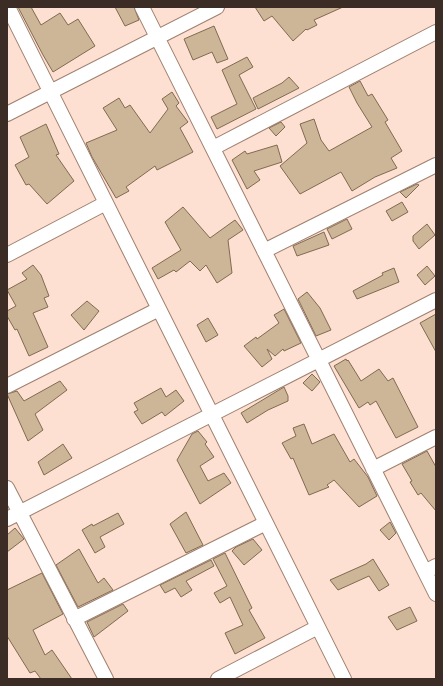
<svg xmlns="http://www.w3.org/2000/svg" width="443" height="686" viewBox="0 0 443 686" font-family="'Public Sans',sans-serif">
<style>
.building{fill:#cdb598;stroke:#806b50}
.lines{fill:none;stroke-linecap:round;stroke-linejoin:round}
.minor-casing{stroke:#9f7f6e;stroke-width:16}
.minor{stroke:#fff;stroke-width:14}
</style>
<rect width="100%" height="100%" fill="#fde0d1"/>
<path class="building" d="M18 7H31L41 25 60 13 68 25 78 19 95 46 53 72 43 55Z
M115 7H134L139 20 125 26Z
M255 7H343L314 20 317 25 307 30 306 29 293 41 272 16 264 21Z
M214 26 228 59 217 63 212 52 193 60 184 39Z
M247 57 253 67 239 75 256 109 217 129 211 117 237 104 222 70Z
M289 77 299 88 258 109 253 98 282 83Z
M360 81 368 96 372 94 388 120 385 122 402 151 391 158 397 168 375 177 352 191 341 172 300 194 280 166 307 143 300 124 314 119 321 140 329 151 372 127 357 103 349 87Z
M172 92 179 103 176 106 188 122 180 128 193 152 157 170 155 166 126 187 129 191 116 198 92 157 86 143 117 130 103 108 119 98 125 108 130 105 150 133 168 109 162 99Z
M281 122 285 127 276 136 269 128Z
M46 124 59 154 56 155 74 181 47 204 29 184 26 185 15 165 29 157 20 137Z
M277 145 282 162 254 171 260 180 247 189 232 160 245 151 247 154Z
M417 184 419 185 406 198 400 192Z
M402 202 408 212 392 221 386 211Z
M183 207 210 238 235 220 243 230 228 240 232 273 217 283 206 265 200 271 190 261 176 272 174 270 158 279 152 268 181 250 165 222Z
M347 219 352 229 332 239 327 229Z
M427 224 435 235 419 249 413 241V236Z
M324 232 329 245 297 256 293 246Z
M33 265 41 275 49 296 44 298 48 307 33 313 48 347 29 356 17 329 15 330 7 316V311L16 306 7 290 27 279 22 273Z
M427 266 435 276 425 285 417 275Z
M394 268 399 282 357 299 353 291 383 275 382 273Z
M307 292 320 308 331 330 316 336 298 299Z
M87 301 99 311 84 330 71 315Z
M284 309 301 343 284 351 283 349 275 356 267 349 272 359 262 367 244 346 256 337 257 339 279 323 274 315Z
M436 314V352L420 323Z
M208 318 218 335 206 342 197 325Z
M346 359 347 361 348 360 361 381 379 369 388 381 393 378 418 427 396 438 376 401 370 405 368 402 359 408 334 366Z
M312 374 320 382 312 391 303 383Z
M60 381 67 390 35 414 43 430 28 441 7 394 17 391 24 401Z
M284 387 288 396V401L268 410 247 423 241 413Z
M161 388 166 397 176 390 184 401 165 416 162 412 142 424 134 412 138 410 134 403Z
M304 424 312 444 334 434 350 462 354 459 368 477 377 496 359 507 334 480 327 485 329 487 309 495 293 458 291 459 282 443 296 436 293 428Z
M198 431 207 442 205 444 214 457 200 466 208 481 224 473 231 483 200 504 177 460 192 434Z
M63 444 72 458 44 475 38 462Z
M427 451 436 467V511L421 493 418 495 410 482 412 481 402 464Z
M186 512 203 545 186 553 170 524Z
M118 513 124 524 100 537 105 547 95 553 82 530 92 524 93 526Z
M390 522 396 533 389 540 380 530Z
M15 528 24 539 7 552V535Z
M253 539 262 550 244 565 232 551 236 547Z
M79 549 98 583 104 578 113 590 78 607 56 565Z
M225 553 252 608 249 610 265 638 235 654 225 633 243 625 230 597 220 603 214 593 227 586 213 559Z
M373 559 389 585 379 591 369 576 338 590 330 580 366 564Z
M211 560 214 566 186 581 192 590 181 597 175 588 165 593 160 585Z
M42 573 63 614 33 630 45 655 52 650 72 679H41L35 671 30 673 7 636V590Z
M123 604 128 611 94 637 87 622Z
M410 607 417 621 397 630 388 617Z"/>
<g class="lines">
<defs>
<path id="minor" d="M8 7 344 679
M142 7 436 594
M7 114 217 7
M213 148 436 32
M264 251 436 165
M7 255 106 203
M7 386 159 309
M373 469 436 437
M7 488 106 679
M7 519 436 300
M425 572 436 566
M74 619 266 523
M218 679 318 627"/>
</defs>
<use href="#minor" class="minor-casing"/>
<use href="#minor" class="minor"/>
</g>
<rect width="443" height="686" fill="none" stroke="#3b2d26" stroke-width="16"/>
</svg>
